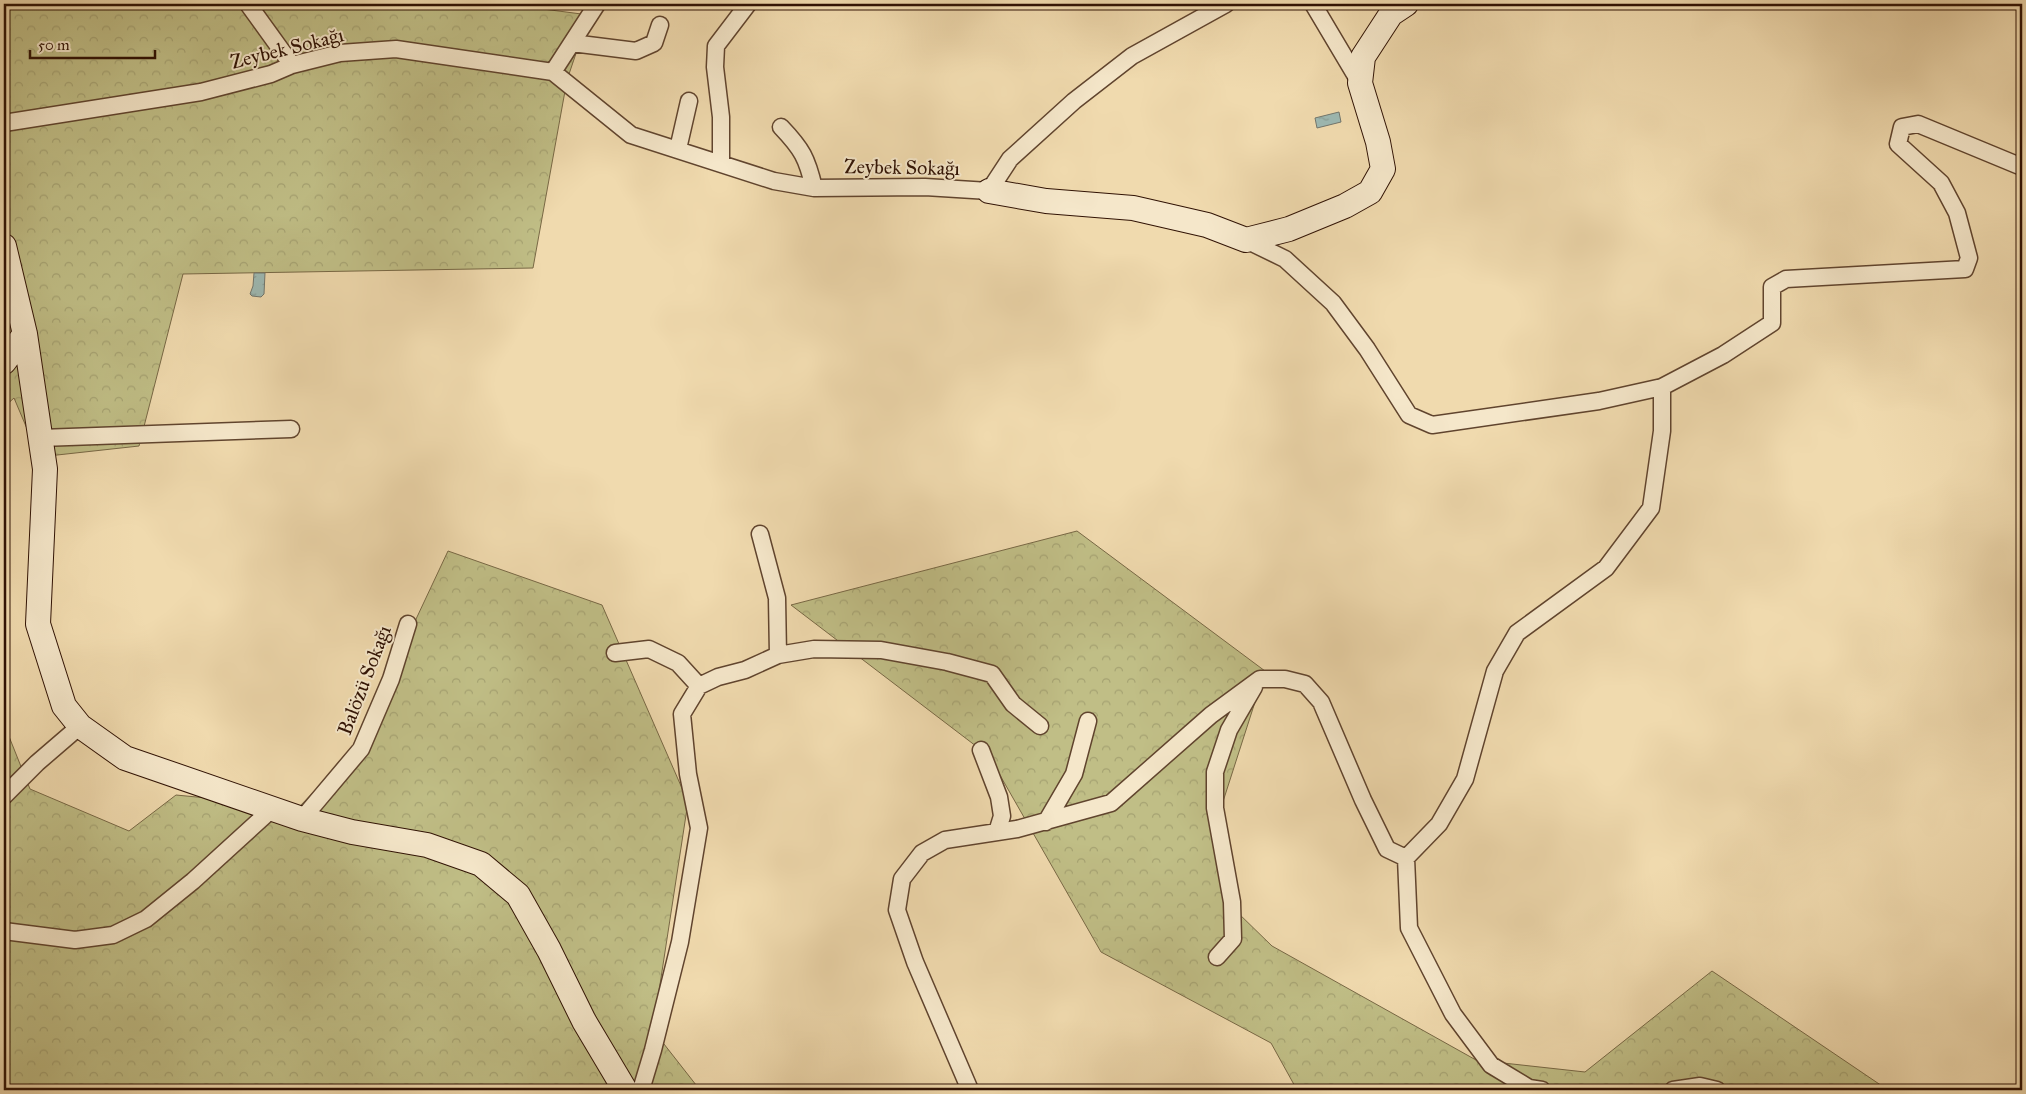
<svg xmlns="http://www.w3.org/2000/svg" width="2026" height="1094" viewBox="0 0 2026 1094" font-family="'IM FELL Great Primer',serif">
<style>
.forest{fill:url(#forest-crowns);stroke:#786845}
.water{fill:url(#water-ripples);stroke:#71766d}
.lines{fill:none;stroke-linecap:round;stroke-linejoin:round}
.street-casing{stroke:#60442e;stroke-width:19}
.secondary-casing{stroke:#301204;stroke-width:26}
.street{stroke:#f5e7ca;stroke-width:16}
.secondary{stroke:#f5e7ca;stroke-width:24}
.labels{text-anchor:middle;stroke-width:4;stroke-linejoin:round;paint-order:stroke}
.street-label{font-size:20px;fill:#301204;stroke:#f5e7ca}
</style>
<defs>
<pattern id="forest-crowns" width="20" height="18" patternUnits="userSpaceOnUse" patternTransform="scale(1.25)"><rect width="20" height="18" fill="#c0be86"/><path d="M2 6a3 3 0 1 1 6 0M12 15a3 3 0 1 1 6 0" fill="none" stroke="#a5a272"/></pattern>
<pattern id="water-ripples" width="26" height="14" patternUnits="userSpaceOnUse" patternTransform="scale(1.25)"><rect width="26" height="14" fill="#9db9b3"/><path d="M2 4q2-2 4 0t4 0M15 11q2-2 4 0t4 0" fill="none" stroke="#889e98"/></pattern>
</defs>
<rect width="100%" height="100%" fill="#f0daae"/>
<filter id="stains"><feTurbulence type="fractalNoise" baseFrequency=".004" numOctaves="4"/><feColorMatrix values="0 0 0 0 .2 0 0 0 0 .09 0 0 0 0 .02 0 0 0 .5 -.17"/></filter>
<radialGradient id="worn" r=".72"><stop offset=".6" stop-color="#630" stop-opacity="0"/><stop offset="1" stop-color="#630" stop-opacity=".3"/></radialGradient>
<path class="forest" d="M4 4H519L520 6 589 15 567 80 533 268 183 274 139 446 39 457 14 398 4 407Z
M1077 531 1265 671 1219 814 1235 910 1272 946 1476 1060 1585 1072 1712 971 1888 1090H1297L1271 1043 1101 952 989 756 791 605Z
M448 551 602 605 688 802 653 1030 700 1090H4V724L30 789 129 831 176 795 299 807 355 749Z"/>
<path class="water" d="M1339 112 1341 122 1317 128 1315 118Z
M254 273H265L264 294 261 297 252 296 250 294 253 286Z"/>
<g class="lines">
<defs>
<path id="street" d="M248 4 292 65
M1313 4 1360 83
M572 43 636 51 654 43 660 25
M553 72 597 4
M4 123 201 92 271 74 292 65 340 53 396 49 553 72 631 135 774 181 814 188 925 187 989 191 1010 159 1074 101 1132 56 1226 4
M781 127C802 149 807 158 814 188
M678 149 689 101
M721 163V117L715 67 716 46 748 4
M1246 240 1285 259 1333 303 1367 349 1409 415 1432 425 1599 401 1662 387 1723 355 1772 323V287L1786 279 1965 269 1969 258 1957 213 1941 183 1898 144 1902 127 1918 124 2022 167
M41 438 291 429
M760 534 777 598 778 655
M615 653 649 649 678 663 699 686
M981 750 999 797 1002 816 997 832
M4 796 37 763 80 726
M302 819 361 749 391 679 408 624
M1046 822 1074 774 1088 721
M1406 858 1409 928 1453 1014 1491 1065 1529 1088 1542 1090
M4 931 75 940 113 935 146 919 193 881 272 809
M1217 957 1233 939 1232 902 1215 808V772L1229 730 1254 687
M641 1090 653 1050 680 942 699 828 688 774 682 714 699 686 718 677 745 670 778 655 814 649 881 650 947 662 992 674 1013 704 1040 726
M970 1090 915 962 897 910 902 879 922 853 945 840 1017 829 1111 803 1211 715 1260 679H1285L1305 684 1321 702 1363 800 1387 849 1406 858 1439 824 1465 779 1495 671 1517 633 1606 568 1651 508 1662 431V387
M1673 1090 1700 1086 1717 1090"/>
<path id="secondary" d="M989 191 1046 201 1133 208 1207 225 1246 240 1289 229 1345 206 1370 192 1383 169 1378 142 1360 83 1363 57 1391 14 1406 4
M4 246 25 334 45 469 38 624 64 706 80 726 125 758 302 819 352 832 427 845 481 864 518 895 549 950 584 1021 625 1090
M4 362 25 334"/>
</defs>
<use href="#street" class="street-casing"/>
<use href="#secondary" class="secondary-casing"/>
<use href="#street" class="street"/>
<use href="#secondary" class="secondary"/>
</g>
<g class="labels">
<g class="street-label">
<text transform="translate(287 48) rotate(-14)" y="7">Zeybek Sokağı</text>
<text transform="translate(902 167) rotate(1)" y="7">Zeybek Sokağı</text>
<text transform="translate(364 680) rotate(-69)" y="7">Balözü Sokağı</text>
</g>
</g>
<rect width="2026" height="1094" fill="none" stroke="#f0daae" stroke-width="20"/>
<rect x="5" y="5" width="2016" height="1084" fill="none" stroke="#301204" stroke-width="2.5"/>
<rect x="10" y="10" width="2006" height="1074" fill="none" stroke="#301204"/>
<path d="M30 50v8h125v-8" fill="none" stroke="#301204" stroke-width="2.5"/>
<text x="38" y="50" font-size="15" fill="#301204" stroke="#f5e7ca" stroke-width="4" paint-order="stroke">50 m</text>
<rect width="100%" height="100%" filter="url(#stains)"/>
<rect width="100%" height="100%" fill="url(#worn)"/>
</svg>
